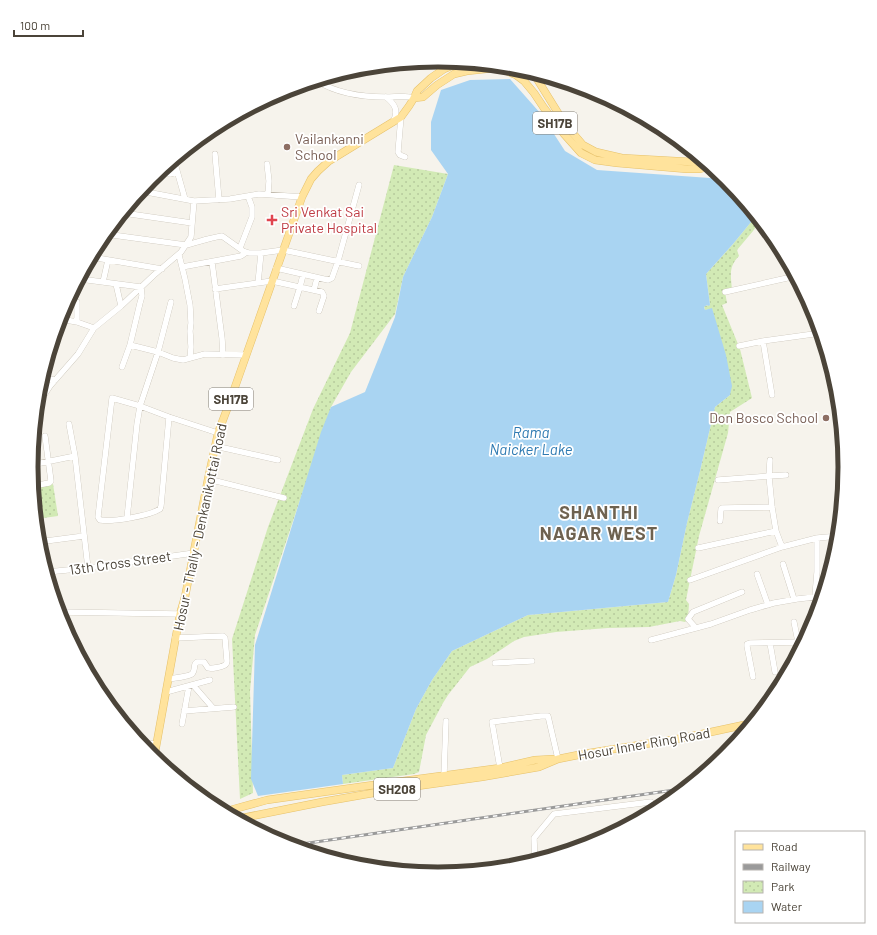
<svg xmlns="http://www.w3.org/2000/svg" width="877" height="935" viewBox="0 0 877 935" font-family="Barlow,sans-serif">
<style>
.park{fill:url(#park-dots)}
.water{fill:#a9d4f2}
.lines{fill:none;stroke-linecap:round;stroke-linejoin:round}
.minor-casing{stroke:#c2bbae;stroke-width:6}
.major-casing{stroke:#e6c16a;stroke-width:8}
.minor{stroke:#fff;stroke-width:5.5}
.major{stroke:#ffe39c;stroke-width:7}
.rail-casing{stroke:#9a9a9a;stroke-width:3}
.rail{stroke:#fff;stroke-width:1.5;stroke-dasharray:4.5;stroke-linecap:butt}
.education-dot{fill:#8d6e63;stroke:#fff;stroke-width:1.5}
.health-dot{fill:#e0444e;stroke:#fff;stroke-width:1.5}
.labels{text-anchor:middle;stroke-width:3.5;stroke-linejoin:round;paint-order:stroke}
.shield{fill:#fff;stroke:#817c74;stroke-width:1}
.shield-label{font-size:13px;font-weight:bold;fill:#4b4439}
.education-label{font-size:14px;fill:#785e54;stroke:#fff;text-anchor:start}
.health-label{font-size:14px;fill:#be3a42;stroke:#fff;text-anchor:start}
.street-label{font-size:14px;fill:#4b4439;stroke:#fff}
.water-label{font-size:15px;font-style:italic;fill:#2e7ab2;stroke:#fff}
.district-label{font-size:18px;font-weight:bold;letter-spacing:1px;fill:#6e6250;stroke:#fff}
.rim{fill:none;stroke:#4b4439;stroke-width:5}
</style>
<defs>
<pattern id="park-dots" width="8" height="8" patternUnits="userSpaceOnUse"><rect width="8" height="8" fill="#d2eab5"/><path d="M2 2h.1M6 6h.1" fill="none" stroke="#b6ca9c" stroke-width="1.8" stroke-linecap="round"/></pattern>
</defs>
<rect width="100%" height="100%" fill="#f6f3ec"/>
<path class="park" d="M394 165 448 174 432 217 403 277 395 314 351 372 331 407 255 635 250 691 253 793 240 799 232 639 268 527 313 409 350 333Z
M756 216 760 221 753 231 737 250 739 256C728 267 731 276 732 290L725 292 727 303 722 305 740 349 752 398 730 412 728 433 699 536 690 580 686 600 689 604 688 618 685 622 680 621 649 627 608 628 556 632 524 637 514 641 487 659 470 667 448 695 443 703 426 735 419 772 414 774 343 784 342 775 393 768 416 709 432 680 452 651 528 615 540 614 668 602 676 575 687 523 700 471 715 407 730 395 712 309 705 310 704 306 710 305 706 274 733 244Z
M53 484 58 516 36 519 33 489Z"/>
<path class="water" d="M510 79 541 114 565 151 597 170 710 178 721 175 727 180 756 216 733 244 706 274 710 305 708 306 707 305 704 307 705 310 712 308 726 355 732 386 730 395 715 407 700 471 687 523 676 575 668 602 540 614 528 615 452 651 432 680 416 709 393 768 342 775 343 784 258 796 251 779 255 645 321 432 331 407 365 392 395 317 403 277 432 217 448 174 431 150V122L441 90 470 80Z"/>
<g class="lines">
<defs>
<path id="minor" d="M317 81C338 94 362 97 386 97 396 97 405 95 414 98
M386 97C395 104 399 111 393 122
M401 117 398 152 400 155 405 157
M208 132 226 125 228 123 229 120
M215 154 219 200
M174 160 185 199
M267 164 269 181 268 194
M160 171 170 174 177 172
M141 191 194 201 230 199 259 194 302 197
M123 213 192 223
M105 234 186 245C198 242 209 238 222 236L243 251 249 253H261L283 250 359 266
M240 248 252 217V207L248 196
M179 255 185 279 190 305 191 323 190 331 191 347 190 358
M91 257 162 269
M212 262 222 338 223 355
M182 267 241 256 244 254 243 251
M276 268 328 280 332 278 338 261 359 185
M80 279 141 287 142 296 140 303 130 345 122 367
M103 282 108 260
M258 283 261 253
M116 284 121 306
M215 289 272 281 322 292 324 296 319 311
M314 290 317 278
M725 292 796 276
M77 302V322
M294 306 300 287 303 275
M60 319 77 322 94 328
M763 341 772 395
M130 345 158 352 173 358 183 360 205 354 246 355
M739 346 763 341 821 333
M42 378 55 380
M37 406 50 386 78 354 94 328 121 306 154 275 181 252 191 237 194 201
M169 417 161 506 160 509C149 516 113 522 100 520L98 517 112 398 140 406 169 417 218 433
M69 424 75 456
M215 446 278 460
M31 465 75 456 88 568
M786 475 769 476 772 507 776 531 782 547 817 538 839 536
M208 479 284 498
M718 480 769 476 770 460
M33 486 49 483 51 481 45 436
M127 518 137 424 140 406 158 352 171 302
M36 521H40
M720 521 721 509 722 508 772 507
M817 538V572L815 596 817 616
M38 542 84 536
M698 548 776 531
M783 564 794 599
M47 572 88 568 194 553
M757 574 768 605
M690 580 782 547
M58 612 180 614
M794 622 798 642
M696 628 688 619 693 612 742 592
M651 640 711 624 750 610 774 603 797 599 823 596
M770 643 775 672
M495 663 532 661
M753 677 747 646V644L750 643 805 642
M168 679C174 678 188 677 192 674 195 671 194 667 195 664L197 662H204L208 668C211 669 224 667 226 664 227 663 227 662 227 661L225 638 223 636 175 638
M193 685 213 708
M166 692 210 680
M184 711 234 707
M182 724 189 686
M139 742 156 744
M500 768 492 722 541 716H548L558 759
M444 775 446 721
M535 862 534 838 554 814 651 802 657 810"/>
<path id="major" d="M532 72 537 79 560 116 571 131 583 145 596 152 622 158 694 162 704 161
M414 98 423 97 437 85 454 74 467 71 486 69H500L509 72 516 75 524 81 534 93 544 108 564 134 581 153 595 160 617 163 687 169H700L711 166
M827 351 836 406 840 412
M838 387 839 392
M154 758 180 614 185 597 208 479 218 433 229 404 302 197 311 179 318 171 329 161 401 117 409 106 414 98 417 91 431 78 444 69 461 62
M223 812 267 800 366 786 500 768 535 760 553 759
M237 819 322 802 396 789 482 777 539 767 558 759 583 754 683 738 753 723"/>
</defs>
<use href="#minor" class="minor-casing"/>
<use href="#major" class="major-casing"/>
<use href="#minor" class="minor"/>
<use href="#major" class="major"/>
<defs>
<path id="rail" d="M288 846 688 788"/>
</defs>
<use href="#rail" class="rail-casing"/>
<use href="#rail" class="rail"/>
</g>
<g class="education-dot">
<circle cx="287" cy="147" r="4"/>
<circle cx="826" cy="418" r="4"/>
</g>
<path class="health-dot" d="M270 214h4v4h4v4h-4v4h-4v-4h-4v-4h4z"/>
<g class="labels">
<g class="shield">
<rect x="533" y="112" width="44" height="22" rx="3"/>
<rect x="209" y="388" width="44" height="22" rx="3"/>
<rect x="374" y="778" width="46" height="22" rx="3"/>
</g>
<g class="shield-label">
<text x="555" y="128">SH17B</text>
<text x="231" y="404">SH17B</text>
<text x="397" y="794">SH208</text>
</g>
<g class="education-label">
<text x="295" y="144">Vailankanni<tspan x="295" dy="16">School</tspan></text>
<text x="818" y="423" text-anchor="end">Don Bosco School</text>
</g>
<g class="health-label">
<text x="281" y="217">Sri Venkat Sai<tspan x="281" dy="16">Private Hospital</tspan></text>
</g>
<g class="street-label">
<text transform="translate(200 527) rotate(-78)" y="5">Hosur - Thally - Denkanikottai Road</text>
<text transform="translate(120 563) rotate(-8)" y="5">13th Cross Street</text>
<text transform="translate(644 744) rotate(-10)" y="5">Hosur Inner Ring Road</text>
</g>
<g class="water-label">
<text x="531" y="438">Rama<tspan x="531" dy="17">Naicker Lake</tspan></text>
</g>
<g class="district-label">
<text x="599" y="519">SHANTHI<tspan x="599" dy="21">NAGAR WEST</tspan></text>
</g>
</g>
<path d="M0 0H877V935H0ZM38 467a400 400 0 1 1 800 0a400 400 0 1 1-800 0Z" fill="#fff" fill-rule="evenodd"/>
<path class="rim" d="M38 467a400 400 0 1 1 800 0a400 400 0 1 1-800 0Z"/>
<rect x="735" y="831" width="130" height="92" fill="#ffffff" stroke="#b7b4b0"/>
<rect x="743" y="844" width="20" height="6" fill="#ffe39c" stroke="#b7b4b0"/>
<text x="771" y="851" font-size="12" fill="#4b4439">Road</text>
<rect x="743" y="864" width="20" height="6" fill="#9a9a9a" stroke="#b7b4b0"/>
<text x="771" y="871" font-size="12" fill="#4b4439">Railway</text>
<rect x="743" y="881" width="20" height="12" fill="url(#park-dots)" stroke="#b7b4b0"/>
<text x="771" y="891" font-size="12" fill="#4b4439">Park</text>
<rect x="743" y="901" width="20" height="12" fill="#a9d4f2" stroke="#b7b4b0"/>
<text x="771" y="911" font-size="12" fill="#4b4439">Water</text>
<path d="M14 30v6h69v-6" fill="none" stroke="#4b4439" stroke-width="2"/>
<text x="20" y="30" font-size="12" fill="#4b4439" stroke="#ffffff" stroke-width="3" paint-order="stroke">100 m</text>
</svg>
